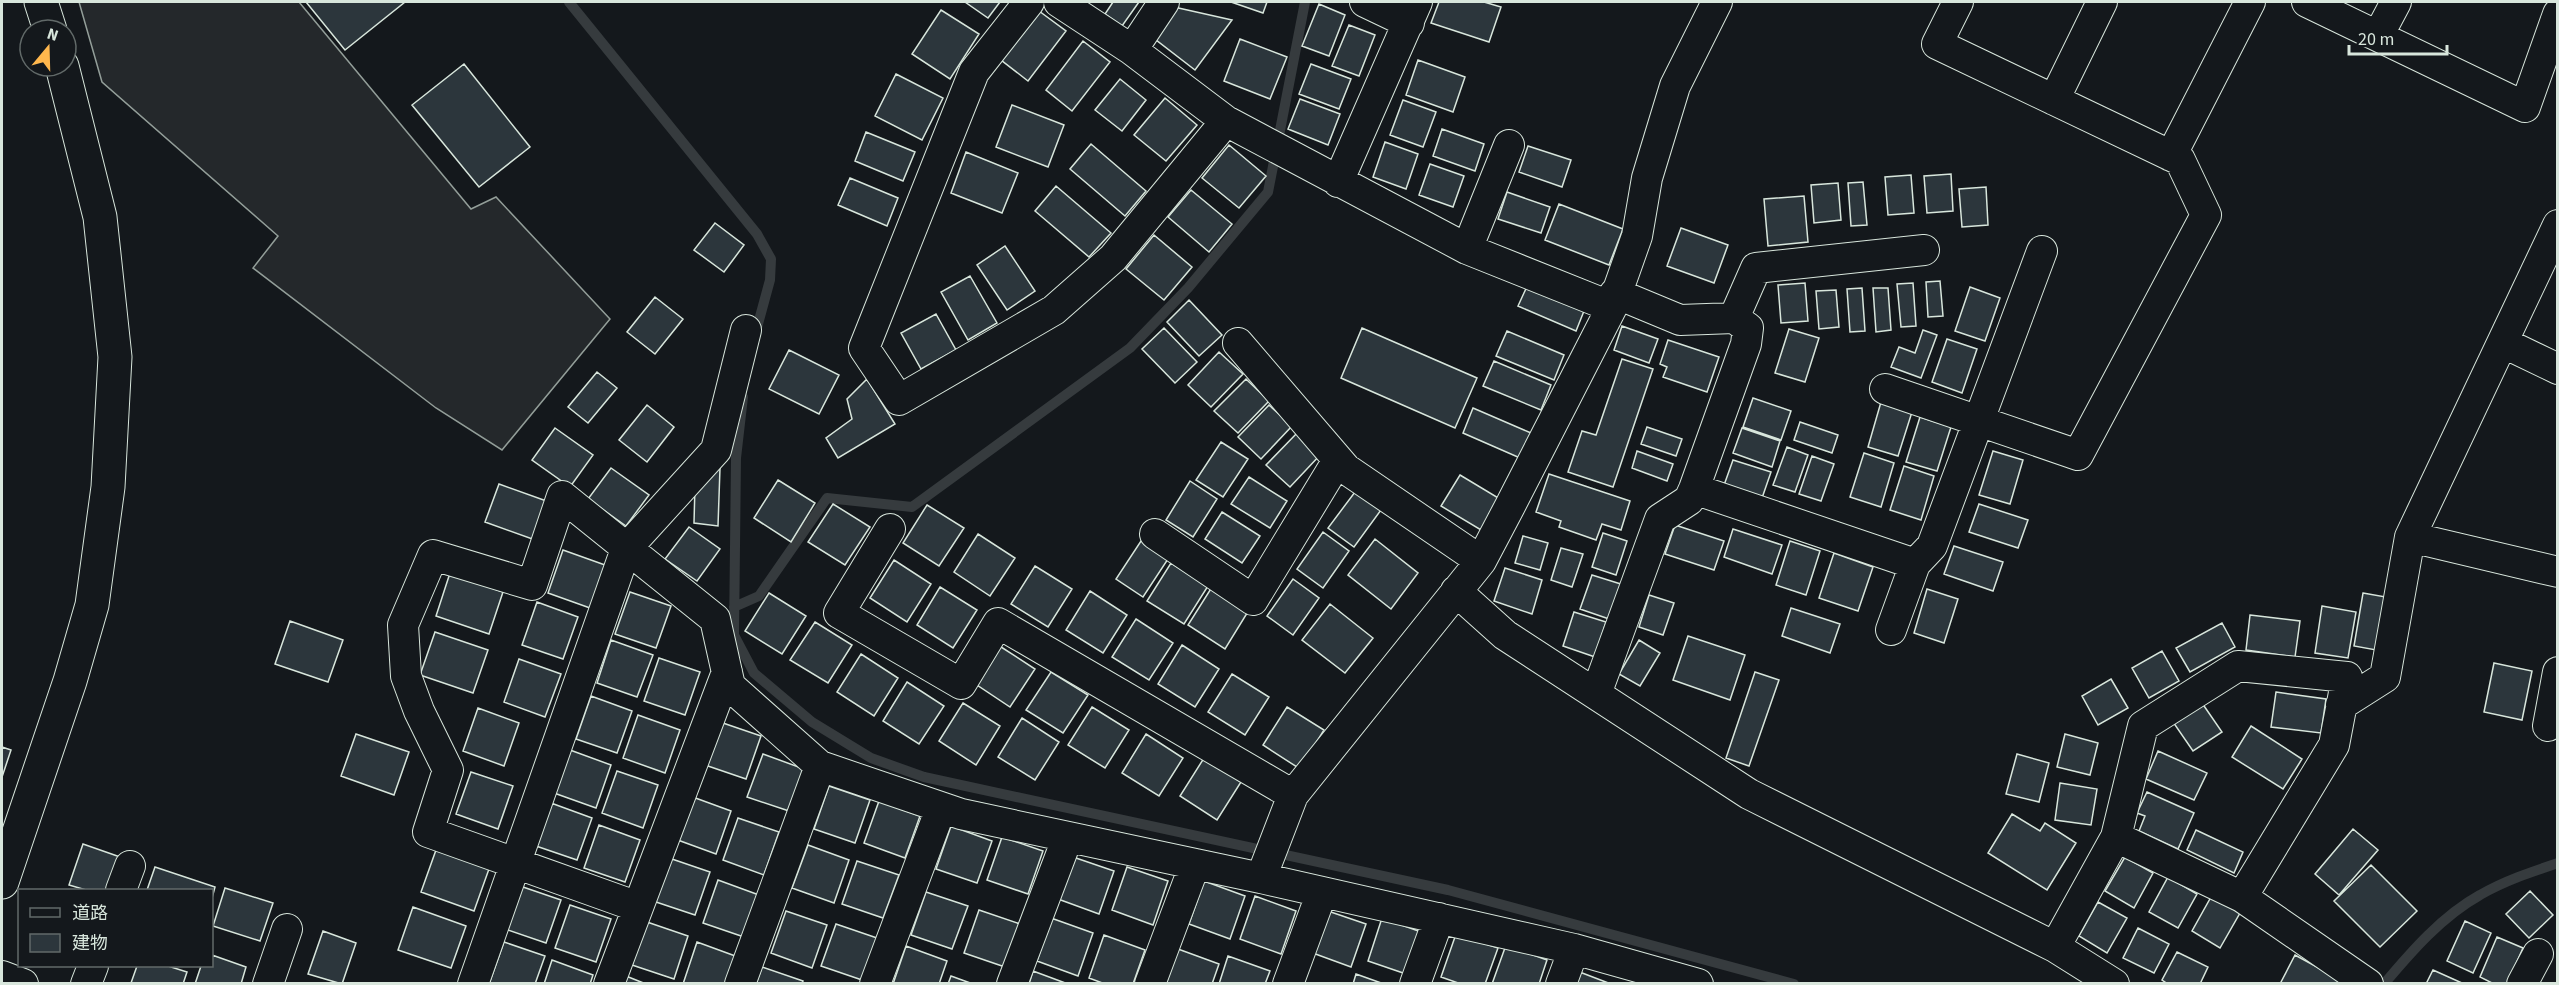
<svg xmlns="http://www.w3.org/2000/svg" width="2559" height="985" viewBox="0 0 2559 985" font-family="'Source Sans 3','Noto Sans JP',sans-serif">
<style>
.parking{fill:#24282b;stroke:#939e99;stroke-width:1.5}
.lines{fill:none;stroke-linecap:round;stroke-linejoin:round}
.stream{stroke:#363b3e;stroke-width:10}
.building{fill:#2c363c;stroke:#d8e6dc;stroke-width:1.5}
.minor-casing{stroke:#d8e6dc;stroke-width:32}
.tertiary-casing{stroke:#d8e6dc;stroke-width:35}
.minor{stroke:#14181c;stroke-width:30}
.tertiary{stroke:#14181c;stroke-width:33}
</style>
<rect width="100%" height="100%" fill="#14181c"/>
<path class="parking" d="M79 2H299L471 209 496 197 610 319 502 450 436 408 253 268 278 236 102 82Z"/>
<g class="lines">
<path class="stream" d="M569 2 757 234 771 259 770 280 755 335
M743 397 736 458 734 635 754 673 812 722 871 758 924 777 1448 890 1794 984
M734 607 759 596 827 498 912 507 1130 348 1188 288 1268 192 1305 2
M2384 984C2411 952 2442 916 2480 895 2504 881 2531 872 2558 863"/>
</g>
<path class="building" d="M306 2H405L345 50Z
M965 2H1000L988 18Z
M1113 2H1139L1122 26 1105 14Z
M1231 2H1267L1263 13Z
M1439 2H1484L1501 7 1489 42 1431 23Z
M1319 4 1345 15 1329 56 1302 46Z
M1174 7 1232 20 1195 70 1151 36Z
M941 10 979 34 950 79 912 54Z
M1039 11 1066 31 1028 81 1001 60Z
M1349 25 1375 35 1359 76 1332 66Z
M1240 39 1287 57 1270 99 1224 81Z
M1083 41 1110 62 1072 111 1046 90Z
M1418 60 1465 77 1453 112 1406 95Z
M464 64 530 147 479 187 412 105Z
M1311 64 1351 79 1339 109 1299 94Z
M896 74 943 98 922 140 875 116Z
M1120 79 1146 100 1122 131 1095 110Z
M1165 98 1197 125 1166 161 1134 135Z
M1300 99 1340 114 1328 145 1288 129Z
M1403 100 1436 112 1423 147 1390 135Z
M1012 105 1064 125 1048 167 996 147Z
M1442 129 1484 144 1475 171 1433 156Z
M866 132 915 152 903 181 855 161Z
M1385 142 1418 154 1406 189 1373 177Z
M1091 144 1146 191 1125 216 1070 169Z
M1229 145 1266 176 1239 208 1202 178Z
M1528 146 1571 160 1562 187 1519 172Z
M966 152 1018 173 1002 213 951 193Z
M1430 164 1464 176 1453 207 1419 195Z
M1951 174 1953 211 1927 213 1924 176Z
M1911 175 1914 213 1888 215 1885 177Z
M850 178 898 198 887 226 838 205Z
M1863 182 1867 225 1851 226 1848 183Z
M1838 183 1841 220 1814 223 1811 185Z
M1056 186 1111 233 1089 257 1035 211Z
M1986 187 1988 225 1962 227 1959 189Z
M1191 190 1232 224 1209 252 1168 217Z
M1507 192 1550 207 1541 233 1498 219Z
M1804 196 1808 242 1768 246 1764 199Z
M1559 204 1623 229 1609 265 1545 240Z
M715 223 744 245 724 272 694 250Z
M1681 228 1728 245 1714 283 1667 266Z
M1154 235 1192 267 1164 300 1126 269Z
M1005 246 1035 291 1007 310 977 265Z
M970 276 997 323 968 340 941 292Z
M1940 281 1943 316 1928 317 1926 282Z
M1529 282 1586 306 1576 331 1518 306Z
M1805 283 1808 321 1781 323 1778 285Z
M1913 283 1916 326 1901 327 1897 284Z
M1970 287 2000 298 1985 341 1955 331Z
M1862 288 1865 331 1850 332 1847 289Z
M1873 288H1888L1891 330 1876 332Z
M1836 290 1839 327 1819 329 1816 291Z
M655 297 683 319 655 354 627 332Z
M1189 300 1222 335 1199 356 1167 322Z
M936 314 956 350 921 369 901 333Z
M1622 326 1658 339 1649 363 1614 350Z
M1164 328 1197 362 1175 383 1142 349Z
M1362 328 1477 378 1455 428 1341 378Z
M1789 329 1819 338 1805 382 1775 373Z
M1923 330 1937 335 1921 378 1891 367 1899 347 1915 353Z
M1507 331 1564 355 1554 380 1496 356Z
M1947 339 1977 349 1962 393 1932 382Z
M1668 340 1719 357 1707 392 1663 377 1667 367 1660 364Z
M789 350 839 375 819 414 769 389Z
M1219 352 1243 374 1211 407 1188 385Z
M1622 359 1653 369 1613 487 1568 472 1582 431 1596 435Z
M1494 361 1551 385 1541 410 1483 386Z
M597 372 617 388 588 423 568 407Z
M867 379 895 424 838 458 826 438 852 419 847 399Z
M1246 379 1269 401 1238 433 1214 411Z
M1753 398 1791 411 1781 440 1743 427Z
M1881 402 1912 412 1898 456 1868 447Z
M647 405 674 427 647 462 619 440Z
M1269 405 1292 426 1261 459 1238 437Z
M1473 408 1531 433 1520 458 1463 433Z
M1920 417 1951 427 1937 471 1906 462Z
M1800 422 1838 435 1832 453 1794 440Z
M1647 427 1682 439 1676 456 1641 444Z
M555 428 593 455 570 487 532 460Z
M1742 428 1780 441 1772 467 1733 453Z
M1298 432 1321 454 1290 487 1266 465Z
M1221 442 1248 459 1223 497 1196 480Z
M1787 447 1808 455 1795 492 1773 485Z
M1637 451 1673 464 1667 481 1632 468Z
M1993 451 2023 460 2010 504 1979 495Z
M1864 453 1894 463 1881 507 1850 497Z
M1812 456 1834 464 1821 501 1799 494Z
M1733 460 1771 472 1761 501 1723 488Z
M1904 466 1934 476 1921 520 1890 510Z
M611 468 649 495 626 526 588 499Z
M720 468 718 526 694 523 695 485 707 470Z
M1549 474 1630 501 1621 530 1602 524 1596 540 1559 527 1561 521 1536 512Z
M1460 475 1500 499 1481 530 1441 506Z
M1249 477 1287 501 1270 528 1231 504Z
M778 480 815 503 791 542 754 518Z
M1190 481 1217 499 1193 537 1166 520Z
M499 484 552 503 538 541 485 522Z
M1355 492 1381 510 1354 547 1328 528Z
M833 504 870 527 845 565 808 542Z
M1979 504 2028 520 2018 548 1969 532Z
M927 505 964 528 939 566 903 543Z
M1222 512 1260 536 1242 563 1205 539Z
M1675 525 1724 541 1714 570 1665 554Z
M689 527 720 549 697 581 665 559Z
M1733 529 1782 545 1772 574 1724 557Z
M1323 532 1349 551 1323 588 1297 569Z
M1603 533 1627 541 1616 575 1592 567Z
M978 534 1015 558 990 596 954 572Z
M1523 536 1548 543 1540 570 1515 563Z
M1375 539 1418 573 1391 609 1348 575Z
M1141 541 1168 559 1143 597 1116 579Z
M1790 541 1820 551 1806 595 1776 585Z
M1954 546 2003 562 1993 591 1944 574Z
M1561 548 1583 554 1572 587 1551 580Z
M563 550 605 565 590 608 548 593Z
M1834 553 1873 567 1858 611 1819 598Z
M894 560 931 584 907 622 870 598Z
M1171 563 1208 586 1184 624 1147 601Z
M1035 566 1072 589 1048 627 1011 604Z
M1505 568 1542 580 1532 614 1494 601Z
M450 573 503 592 489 634 436 616Z
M1592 575 1624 585 1612 620 1580 609Z
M1293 579 1319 598 1293 635 1267 616Z
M940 587 977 610 953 648 917 625Z
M1212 587 1249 610 1225 649 1188 625Z
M1927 589 1958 599 1944 643 1914 633Z
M1090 591 1127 615 1103 653 1066 630Z
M630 592 671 606 656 648 615 634Z
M769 593 806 616 782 654 745 631Z
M2363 593 2386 597 2376 650 2354 646Z
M1649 595 1674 603 1663 635 1639 627Z
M537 602 578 617 563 659 522 645Z
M1330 604 1373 638 1345 673 1302 640Z
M2322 606 2356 612 2348 658 2315 653Z
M1791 608 1840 624 1830 653 1782 636Z
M1574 612 1606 622 1595 657 1563 646Z
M2250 615 2300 621 2295 657 2246 650Z
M1136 619 1173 643 1149 680 1112 657Z
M290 621 343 640 328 682 275 664Z
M815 622 852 645 828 683 790 660Z
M2222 623 2235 647 2190 672 2176 648Z
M435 632 488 650 473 693 420 675Z
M1688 636 1745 655 1730 700 1673 680Z
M611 640 653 655 637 697 597 683Z
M1639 640 1660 653 1640 686 1619 674Z
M998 645 1035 669 1010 707 974 683Z
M1182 645 1219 669 1195 707 1158 684Z
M2162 651 2179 681 2149 698 2132 668Z
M861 654 898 678 874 716 837 692Z
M659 658 700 672 685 715 644 701Z
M519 659 561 674 545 717 504 702Z
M2494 663 2532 671 2522 720 2484 712Z
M1051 672 1088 695 1063 733 1026 710Z
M1755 672 1779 680 1749 766 1726 758Z
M1232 674 1269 697 1245 735 1208 712Z
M2111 679 2128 708 2098 725 2082 696Z
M907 682 944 706 919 744 883 721Z
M2276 692 2326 699 2321 733 2271 727Z
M591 696 632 711 617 753 576 739Z
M963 703 1000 726 976 765 939 741Z
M2202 703 2222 732 2193 751 2173 722Z
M1092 707 1129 730 1105 768 1068 745Z
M1287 707 1324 730 1300 769 1263 745Z
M478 708 519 723 504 766 463 751Z
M638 715 680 730 665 773 623 758Z
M1022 718 1059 742 1035 780 998 757Z
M720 722 761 736 746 779 705 765Z
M2251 726 2302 759 2283 789 2232 757Z
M356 734 409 752 394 795 341 776Z
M1146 734 1183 758 1159 796 1122 773Z
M2065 734 2098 743 2090 775 2057 767Z
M2 747 11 750 2 777Z
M570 750 611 765 596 808 554 793Z
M2158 751 2207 773 2194 800 2146 779Z
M763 754 804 769 789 811 747 797Z
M2017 754 2049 763 2039 802 2006 794Z
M1204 758 1241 782 1217 820 1180 796Z
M617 771 658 785 643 828 602 813Z
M471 772 513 786 498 829 456 814Z
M2060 783 2097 789 2091 825 2055 820Z
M829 786 870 800 855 843 814 829Z
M2147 792 2194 813 2178 849 2139 831 2145 816 2137 813Z
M690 796 731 811 716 854 675 839Z
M879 801 920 816 905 858 864 843Z
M551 803 592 818 577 860 536 846Z
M2012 814 2040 831 2045 823 2076 843 2047 890 1988 853Z
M738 818 779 832 764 875 723 860Z
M599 825 640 840 625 882 584 868Z
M951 826 992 841 977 883 936 869Z
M2353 829 2378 850 2339 895 2315 874Z
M2196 830 2243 852 2234 873 2187 850Z
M1002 837 1043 851 1028 894 987 880Z
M83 844 123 858 112 890H86L69 885Z
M808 845 849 860 834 903 792 888Z
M436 850 489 869 474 911 421 892Z
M1073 857 1114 871 1099 914 1058 899Z
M2125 857 2153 873 2134 908 2105 891Z
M669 858 710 872 695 915 653 901Z
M857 861 899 875 883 918 842 904Z
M2371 865 2417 911 2380 947 2334 901Z
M155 867 215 887 212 898V890H147Z
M1127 867 1168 881 1153 925 1112 910Z
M2168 877 2197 894 2178 928 2149 912Z
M718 880 759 895 744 937 703 923Z
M1204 881 1245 896 1230 939 1189 924Z
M520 886 561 900 546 943 505 929Z
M225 888 273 903 260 941 213 926Z
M2530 891 2553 915 2529 938 2506 914Z
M926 892 968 906 952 949 911 935Z
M1255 896 1296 911 1281 954 1240 939Z
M2211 897 2240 913 2220 948 2192 931Z
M2098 902 2127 918 2107 953 2079 936Z
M570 905 611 919 596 962 555 948Z
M413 907 466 926 451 968 398 950Z
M979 910 1020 924 1005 967 964 953Z
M1325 910 1366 924 1351 967 1310 952Z
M786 911 827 925 812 968 771 953Z
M1051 918 1093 933 1078 976 1037 961Z
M1382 918 1424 933 1409 975 1368 961Z
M2465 921 2491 933 2473 973 2447 961Z
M647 922 688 936 674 979 632 965Z
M836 924 877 938 862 980 821 966Z
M2138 928 2169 944 2154 973 2123 958Z
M323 931 356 943 342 984 308 974Z
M1456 934 1498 948 1485 984H1461L1441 977Z
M1104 935 1145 950 1133 984H1105L1089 978Z
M2497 937 2523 948 2507 984H2494L2480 977Z
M504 942 545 956 535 984H489Z
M697 942 738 957 729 984H683Z
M1506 945 1547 960 1539 984H1492Z
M906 946 947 961 939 984H893Z
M1178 949 1219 964 1212 984H1166Z
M2177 952 2208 967 2200 984H2168L2162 980Z
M212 955 246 967 241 984H195L201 966H212Z
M2295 955 2339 979 2337 984H2280Z
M1228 956 1270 971 1265 984H1219Z
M552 960 593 975 590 984H544Z
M137 966H168L187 972 183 984H134L131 983Z
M762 967 803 981 802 984H756Z
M2433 970 2462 983V984H2426Z
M1033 971 1068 984H1029Z
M1577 971 1611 984H1573Z
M1356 974 1384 984H1353Z
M626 976 646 984H624Z
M951 976 973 984H948Z"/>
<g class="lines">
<defs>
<path id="minor" d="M1029 2 974 72 864 348 899 400 1054 310 1113 258 1226 121
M1059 2 1132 50 1226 121 1467 249 1612 307
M1365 2 1409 23
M2307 2 2525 107 2558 14
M2378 36 2396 2
M1132 50 1164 2
M2054 100 2102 2
M2171 156 2250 2
M1338 182 1417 2
M1467 249 1509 145
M1615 293 1680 320 1734 318 1756 268 1924 250
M1238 343 1346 469 1481 561
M2504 343 2558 369
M1885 389 2078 455 2206 215 2180 160 1937 44 1958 2
M1694 489 1915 564
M890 529 839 613 961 684 998 623 1293 795
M1155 534 1253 600 1338 460
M2410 537 2558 572
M1456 591 1505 635 1749 794 2055 947 2114 984
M1891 630 1915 564 1932 546 2042 251
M1596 694 1660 519 1689 500 1694 489 1746 344 1748 328 1734 318
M2341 705 2385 677 2410 537 2558 225
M2548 726 2558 672
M2116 837 2242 897
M1261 878 1574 949 1698 984
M121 890 130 866
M638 907 428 832 448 770 419 711 406 676 403 625 433 555 532 585 562 496 715 619 730 686 820 766 961 814 1195 864
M2055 947 2116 837 2143 726 2238 666 2347 677 2334 745 2242 897 2368 984
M2 976 23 984
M86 984 93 966
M268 984 287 929
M473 984 626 549 716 450 746 330
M609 984 727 672
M740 984 820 766
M875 984 941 808
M1012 984 1067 839
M1150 984 1195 864 1261 878 1293 795 1481 561 1510 506 1612 307 1637 236 1647 178 1675 86 1717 2
M1288 984 1322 892
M1415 984 1439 918
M1561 984 1574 949
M2522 984 2538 954"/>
<path id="tertiary" d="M41 2 50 30
M2 882 70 681 92 605 108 487 115 357 100 217 62 66"/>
</defs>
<use href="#minor" class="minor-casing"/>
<use href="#tertiary" class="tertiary-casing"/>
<use href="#minor" class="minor"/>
<use href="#tertiary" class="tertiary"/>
</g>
<rect width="2559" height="985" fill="none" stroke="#d8e6dc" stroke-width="6"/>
<rect x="18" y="889" width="195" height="78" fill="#14181c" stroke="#626a69" stroke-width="1.5"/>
<rect x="30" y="908" width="30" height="9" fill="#14181c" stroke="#626a69" stroke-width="1.5"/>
<text x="72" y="919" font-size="18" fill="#d8e6dc">道路</text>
<rect x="30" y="934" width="30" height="18" fill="#2c363c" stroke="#626a69" stroke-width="1.5"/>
<text x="72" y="949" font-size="18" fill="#d8e6dc">建物</text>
<g transform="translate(48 48) rotate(19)"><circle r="28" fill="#14181c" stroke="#626a69" stroke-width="1.5"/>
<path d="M0-4.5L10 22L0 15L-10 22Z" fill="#ffb74d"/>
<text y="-9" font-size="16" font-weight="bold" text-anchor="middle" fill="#d8e6dc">N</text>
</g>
<path d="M2349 45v9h98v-9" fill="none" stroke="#d8e6dc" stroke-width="3"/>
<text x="2358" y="45" font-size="18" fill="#d8e6dc" stroke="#14181c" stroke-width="4.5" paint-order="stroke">20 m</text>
</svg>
